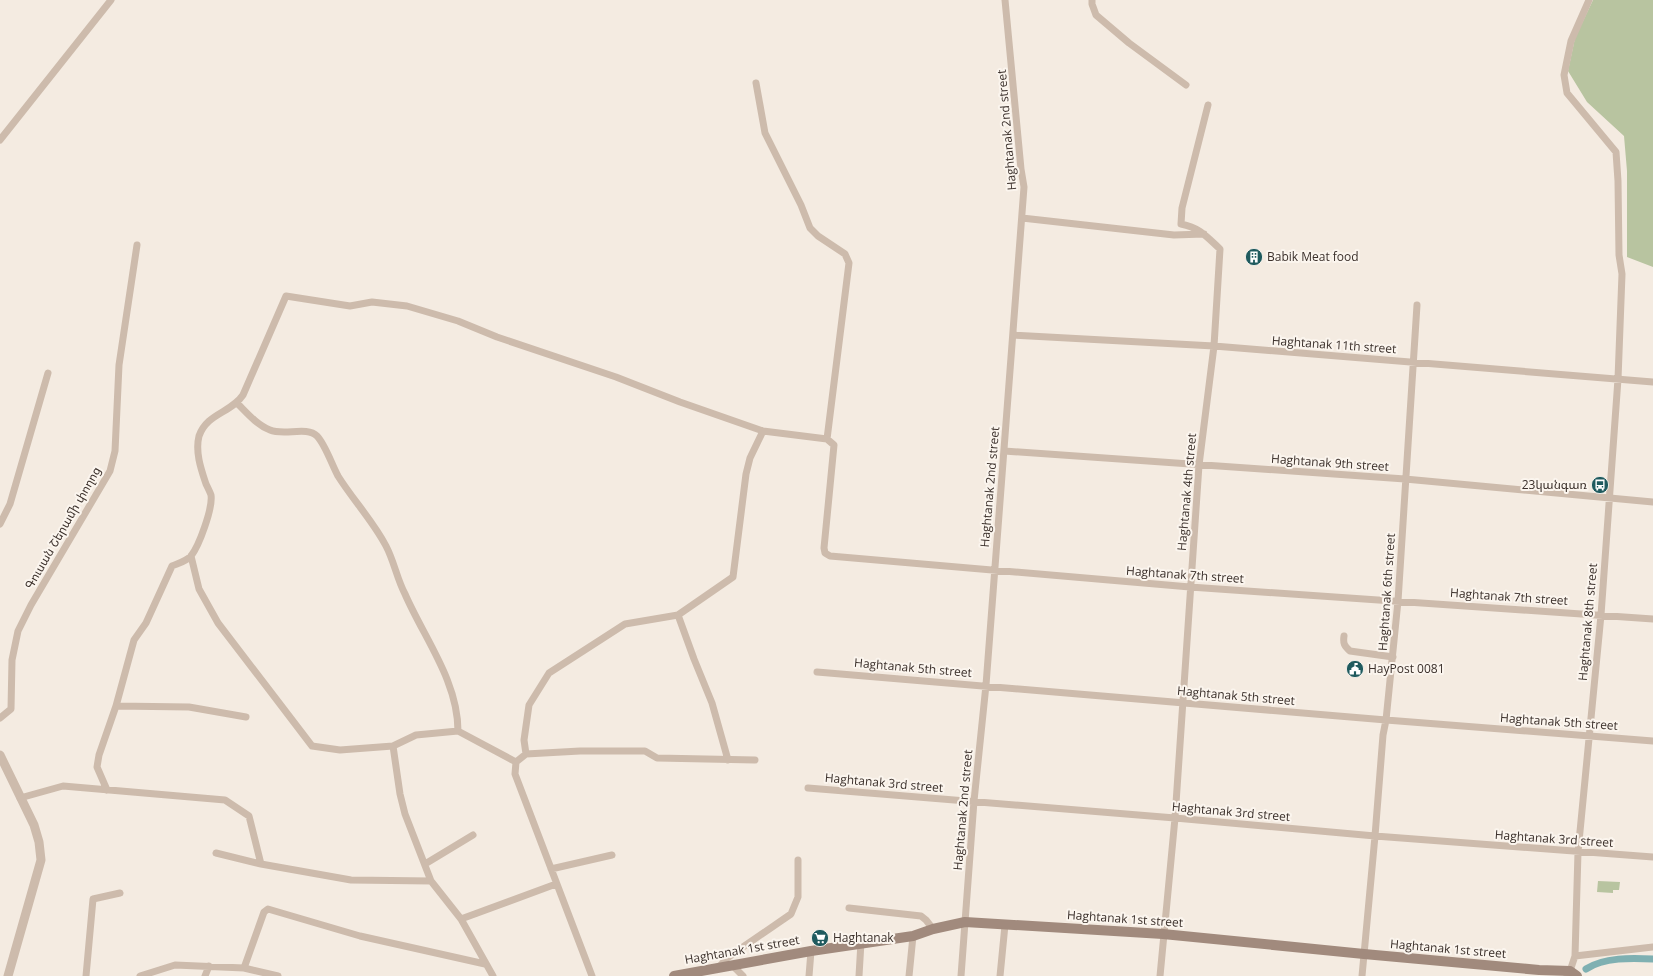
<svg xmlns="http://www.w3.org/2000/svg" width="1653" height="976" viewBox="0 0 1653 976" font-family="'Open Sans','Noto Sans Armenian',sans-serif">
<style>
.green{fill:#b8c4a0}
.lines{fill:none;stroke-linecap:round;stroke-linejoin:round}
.canal{stroke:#7fb0b2;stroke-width:7}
.minor{stroke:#cdbbac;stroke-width:7}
.tertiary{stroke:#cdbbac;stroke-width:9}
.secondary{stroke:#a18a7d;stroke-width:10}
.labels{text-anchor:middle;stroke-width:4;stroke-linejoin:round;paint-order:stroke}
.street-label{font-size:12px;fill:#3b302b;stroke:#fbf5ee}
.poi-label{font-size:12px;fill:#3b302b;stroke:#fbf5ee;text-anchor:start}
</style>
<rect width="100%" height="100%" fill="#f4ebe1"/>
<path class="green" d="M1593 0H1653V267L1627 257V171L1624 136 1587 102 1568 71 1575 38Z
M1598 881 1620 882 1619 890H1613V893L1597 892Z"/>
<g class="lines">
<path class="canal" d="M1586 969C1604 957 1632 958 1653 959"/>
<path class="minor" d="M1092 0V4L1096 15 1129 43 1186 85
M756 83 765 133 801 205 810 228 818 236 845 254 849 263 827 439
M0 140 111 0
M1022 218 1174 235 1204 234
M1013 335 1214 346 1653 382
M237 403C247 413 257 425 270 430 284 436 307 426 317 436 325 444 332 465 338 476 353 500 373 521 386 546 394 561 397 579 405 594 424 638 458 681 458 731
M1004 451 1405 479 1653 502
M0 524 10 504 48 373
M191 556 199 589 218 623 312 746 340 750 393 746 416 735 458 731 516 762
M678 615 694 659 712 703 728 760
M1344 636C1343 643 1344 646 1350 651L1393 657
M817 672 1386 720 1653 741
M116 706 189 707 246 717
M0 718 11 709 12 660 18 631 31 605 110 471 115 451 119 365 137 245
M393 746 400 794 405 814 431 881 461 919 493 976
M526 754 524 740 529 705 549 673 625 624 678 615 733 577 746 474 750 458 763 431
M808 788 1175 818 1375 836 1653 857
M107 790 97 767 99 755 116 706 134 640 146 623 172 566C179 563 185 562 191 556 199 546 213 508 211 495 210 492 208 488 206 484 201 469 195 452 199 436 207 413 231 413 243 395L286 296 350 306 372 302 407 306 458 321 497 337 616 377 680 402 763 431 827 439 834 445 824 548 825 553 830 556 1190 587 1653 619
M20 798 63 786 225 800 249 816 261 864 351 880 431 881
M216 853 261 864
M425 864 473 835
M551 869 612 855
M849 908 921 916 926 920 933 929
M461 919 556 884
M1575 956 1653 947
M732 965 743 976
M719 967 727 958 791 914 798 897V860
M244 968 264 912 268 909 360 936 485 964
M86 976 93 899 120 893
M140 976 175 965 244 968 278 976
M205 976 209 966
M592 976 515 774 516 762 526 754 580 751H645L657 758 755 760
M809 976 811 951
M859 976 861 942
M909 976 913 936
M961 976 974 801 986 685 1024 187 1021 169 1005 0
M1000 976 1005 925
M1160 976 1175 818 1199 465 1214 346 1220 249C1206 236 1200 228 1181 224L1182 208 1208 105
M1362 976 1375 836 1383 735 1386 720 1398 601 1417 305
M1567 976 1570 971 1575 956 1578 852 1601 615 1618 379 1622 274 1619 255 1618 181 1616 152 1567 93 1564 75 1571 41 1589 0"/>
<path class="tertiary" d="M0 755 34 825 39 842 41 860 8 976"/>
<path class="secondary" d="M674 976 811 951 913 936 933 929 965 922 1163 934 1364 954 1539 970 1570 971 1577 976"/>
</g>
<defs>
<symbol id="building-disc" viewBox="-11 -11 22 22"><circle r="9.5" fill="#1f5a5e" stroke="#fbf5ee"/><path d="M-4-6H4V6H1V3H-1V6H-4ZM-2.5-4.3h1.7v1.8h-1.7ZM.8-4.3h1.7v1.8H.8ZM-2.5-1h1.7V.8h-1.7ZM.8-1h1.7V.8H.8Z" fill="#fff"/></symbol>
<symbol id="bus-disc" viewBox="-11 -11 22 22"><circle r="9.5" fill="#1f5a5e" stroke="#fbf5ee"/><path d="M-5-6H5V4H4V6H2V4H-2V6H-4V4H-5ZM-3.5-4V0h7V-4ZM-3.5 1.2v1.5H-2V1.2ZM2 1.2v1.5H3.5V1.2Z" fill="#fff"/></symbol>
<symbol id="civic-disc" viewBox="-11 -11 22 22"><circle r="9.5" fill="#1f5a5e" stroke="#fbf5ee"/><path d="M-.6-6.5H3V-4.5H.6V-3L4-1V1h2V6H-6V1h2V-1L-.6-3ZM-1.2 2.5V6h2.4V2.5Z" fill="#fff"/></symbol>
<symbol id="supermarket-disc" viewBox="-11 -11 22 22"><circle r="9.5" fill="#1f5a5e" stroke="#fbf5ee"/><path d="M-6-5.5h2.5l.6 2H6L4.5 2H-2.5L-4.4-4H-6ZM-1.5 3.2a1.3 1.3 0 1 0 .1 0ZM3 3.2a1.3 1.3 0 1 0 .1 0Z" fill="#fff"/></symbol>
</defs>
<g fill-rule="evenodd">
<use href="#building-disc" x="1244" y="247" width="20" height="20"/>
<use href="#bus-disc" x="1590" y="475" width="20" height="20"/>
<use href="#civic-disc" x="1345" y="659" width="20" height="20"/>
<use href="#supermarket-disc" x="810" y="928" width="20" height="20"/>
</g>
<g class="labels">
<g class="street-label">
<text transform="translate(1007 130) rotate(-95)" y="4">Haghtanak 2nd street</text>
<text transform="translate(1334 345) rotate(4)" y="4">Haghtanak 11th street</text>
<text transform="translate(1330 463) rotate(4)" y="4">Haghtanak 9th street</text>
<text transform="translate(990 487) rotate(-85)" y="4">Haghtanak 2nd street</text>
<text transform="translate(1187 492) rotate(-85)" y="4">Haghtanak 4th street</text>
<text transform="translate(63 528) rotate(-60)" y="4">Գուսան Շերամի փողոց</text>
<text transform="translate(1185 575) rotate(4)" y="4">Haghtanak 7th street</text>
<text transform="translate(1387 592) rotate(-86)" y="4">Haghtanak 6th street</text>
<text transform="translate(1509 597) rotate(4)" y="4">Haghtanak 7th street</text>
<text transform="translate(1588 622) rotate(-85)" y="4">Haghtanak 8th street</text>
<text transform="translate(913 668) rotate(5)" y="4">Haghtanak 5th street</text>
<text transform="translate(1236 696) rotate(5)" y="4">Haghtanak 5th street</text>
<text transform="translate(1559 722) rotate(4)" y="4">Haghtanak 5th street</text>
<text transform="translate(884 783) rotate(5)" y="4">Haghtanak 3rd street</text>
<text transform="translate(963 810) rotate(-85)" y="4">Haghtanak 2nd street</text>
<text transform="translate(1231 812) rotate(5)" y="4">Haghtanak 3rd street</text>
<text transform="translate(1554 839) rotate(4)" y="4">Haghtanak 3rd street</text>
<text transform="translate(1125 919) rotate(4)" y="4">Haghtanak 1st street</text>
<text transform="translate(1448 949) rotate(5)" y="4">Haghtanak 1st street</text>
<text transform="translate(742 950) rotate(-10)" y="4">Haghtanak 1st street</text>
</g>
<g class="poi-label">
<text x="1267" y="261">Babik Meat food</text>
<text x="1587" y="489" text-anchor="end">23կանգառ</text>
<text x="1368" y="673">HayPost 0081</text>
<text x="833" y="942">Haghtanak</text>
</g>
</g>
</svg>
